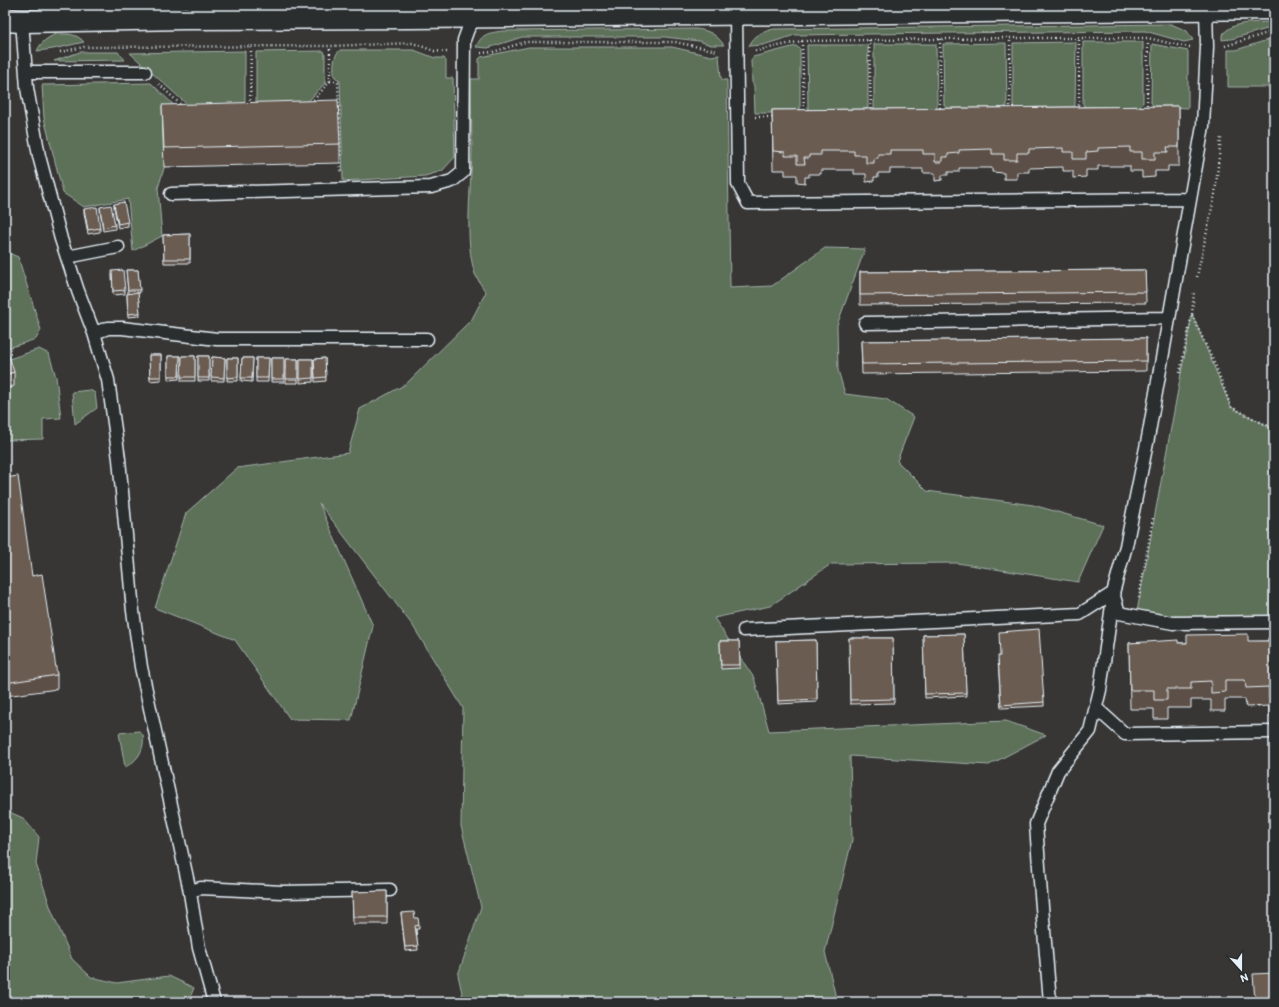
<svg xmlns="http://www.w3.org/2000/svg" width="1279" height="1007" viewBox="0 0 1279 1007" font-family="Itim,sans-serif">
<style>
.green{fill:#5d6f59;stroke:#a2b0a8}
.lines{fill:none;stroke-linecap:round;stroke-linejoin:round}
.service-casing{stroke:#e8f1f8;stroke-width:15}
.minor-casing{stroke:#e8f1f8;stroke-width:25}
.path{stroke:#e8f1f8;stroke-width:2.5;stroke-dasharray:1 3;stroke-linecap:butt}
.service{stroke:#2a2d2e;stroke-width:12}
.minor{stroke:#2a2d2e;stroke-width:22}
.wall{fill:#5b4f46;stroke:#e8f1f8}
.shaded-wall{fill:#4a4039;stroke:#e8f1f8}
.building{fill:#6a5c51;stroke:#e8f1f8}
</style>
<rect width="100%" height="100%" fill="#373635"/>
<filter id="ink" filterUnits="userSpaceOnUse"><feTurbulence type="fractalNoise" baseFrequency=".025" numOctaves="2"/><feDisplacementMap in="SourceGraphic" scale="8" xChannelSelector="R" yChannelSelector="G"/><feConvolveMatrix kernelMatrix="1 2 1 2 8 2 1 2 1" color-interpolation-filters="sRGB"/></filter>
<g filter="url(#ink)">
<path class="green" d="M1274 22V27L1231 39 1222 40V35C1234 20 1256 23 1274 22Z
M1171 24 1187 31 1193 40 1184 42 1145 31 945 33 795 35 763 45 749 46C754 35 762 32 774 29Z
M695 29C708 30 716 34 724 45H711L699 41 665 37H522L488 48 476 47C482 33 489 33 503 31Z
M56 34C68 34 76 33 84 42L53 49 37 51C41 42 47 38 56 34Z
M1274 38V87H1228V50H1236Z
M1076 42 1075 105 1072 109 1016 110 1013 106V43Z
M1083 42H1143V103L1139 107 1085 108 1083 104Z
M1006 43 1007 106 1001 109H948L944 105 943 44Z
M874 44H936L937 106 933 110 877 111 874 107Z
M1152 44 1188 51V108L1153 106 1151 102Z
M807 45H868V107L863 113H810L808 108Z
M796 46 800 49V109L798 113H755L754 86 752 82 751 61 753 57Z
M529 47H672L711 56 719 55 721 78 723 80H727L730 288 772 286 825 248 865 249 837 325 838 370 845 394 886 399 914 417 897 461 927 491 1033 505 1103 525 1078 582 957 563 831 564 770 606 714 618 754 678 769 731 1006 721 1046 735 989 765 850 756 852 840 825 952 837 1002H464L458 975 481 907 461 826 463 708 413 626 319 503 373 626 351 720 290 719 235 640 155 608 186 513 237 468 348 453 360 409 406 384 472 319 486 292C482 287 478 280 475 274 464 241 471 187 472 152 472 128 471 103 471 79H479V59L481 57Z
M340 50H414L435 58H444L446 61V78H453L455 157 442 171 425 176 343 181 340 81 334 76C334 67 332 57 340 50Z
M245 51V108L192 109 130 53Z
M324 51 325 55V83L303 107 256 108V52Z
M80 52H118L125 60 54 61Z
M151 83 181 112 158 188 162 236 133 251 128 199 84 207 63 193 44 118 42 85Z
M9 253 18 257 41 330 36 339 5 349V254Z
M1192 314 1231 407 1274 429V622L1136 617Z
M39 349 49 354 56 377 61 418 43 419V439L5 440V389L14 386 6 360Z
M90 390 95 393 97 408 75 424 72 392Z
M139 731 143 735C145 749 138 761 125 767L119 733Z
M5 810 23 818 39 837 36 864 51 909 72 959 91 977 117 983 169 976 194 988 188 1002H5Z"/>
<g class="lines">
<defs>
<path id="service" d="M1206 9 1207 47 1203 126 1148 438 1126 546 1113 593 1119 613 1173 623 1274 622
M736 13 738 184 748 203 1190 199
M22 21 27 88 39 156 61 239 78 291 94 333 108 380 119 459 133 611 141 667 189 887 199 948 214 1002
M27 72H145
M171 194 431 187 452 181 463 172 464 40 468 29 476 16
M67 257 118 247
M865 323 1168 318
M94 333 108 328H122L217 339H427
M744 630 1080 614 1113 593
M1096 708 1125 734 1274 732
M190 891 201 888 282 892 390 890
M1050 1002 1041 895 1036 824 1058 771 1090 731 1100 690 1113 598"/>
<path id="minor" d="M5 20 22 21 185 18 412 17 1274 8"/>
</defs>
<use href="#service" class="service-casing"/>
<use href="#minor" class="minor-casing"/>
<path class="path" d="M940 39V111
M869 40 871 111
M802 41 804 112
M1225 46 1268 33
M755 51 802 41 1010 38H1148L1177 45 1190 47
M60 52 84 47 330 46 413 43 434 51 447 52
M481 53 493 52 525 42H675L718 51
M330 81H335L338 83 341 172
M159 84 181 105
M311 103 330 81V46
M250 104 251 47
M1079 109V38
M1147 109 1148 38
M1010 110V38
M755 117H774
M1197 277 1215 194 1221 138
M1192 315 1216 367 1231 407 1274 429
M1180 373 1192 314 1194 292
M1139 598 1153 518"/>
<use href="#service" class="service"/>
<use href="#minor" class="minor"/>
</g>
<path class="wall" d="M162 105 340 144V163L164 167Z
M1179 106V166H1168V171H1155V177L1142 178V171H1130V166H1098V170H1086V177L1073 178V171H1063V167L1029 168V172H1017V179H1004V173L992 172V168H959V172H948V175H942V180L935 181V173H923V169H890V173H878V177H874V181L866 182V174H854V170H821V174H809V177H805V183L797 182V175H785V170H773L772 110Z
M114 204 128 222V226L118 228 114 208Z
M100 207 115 225V229L103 231 100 210Z
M84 209 100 228V232L88 234 84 213Z
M190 234V263H164L163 235Z
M126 270H138L140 293H138L140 316 128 317 127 297V294L128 293Z
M1145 270 1146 303 860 305V272Z
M112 274 125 290V294L113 295Z
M1146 338V371L862 374 861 341Z
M149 355H161V380L150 381Z
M168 356H180L179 379 168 380Z
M182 356H195V381H181Z
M198 356H209V381H198Z
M212 357 225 358 224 381H211Z
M227 358H238V381H227Z
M242 358H253L252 382 241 381Z
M256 358H269L268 382H256Z
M271 358H284V382H271Z
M325 358 326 381 315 382 314 359Z
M286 359H298V383H286Z
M300 359H313V382L300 383Z
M5 478 32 576 57 675V689L5 696Z
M964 634 966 696 925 698 923 635Z
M849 638H893L894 703 850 704Z
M1274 638V716H1269V706L1246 707 1245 699H1225V711H1211V700H1191V708H1167V719H1154V709H1130L1129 643H1178L1268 641Z
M816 640 817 702 778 704 776 641Z
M720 641H739L740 668 721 669Z
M998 660 1044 702V706L1001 708Z
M387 891V924H353L352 892Z
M401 913 415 918 419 925V929H416L418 950 405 951Z"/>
<path class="shaded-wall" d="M14 372V386L5 389V375Z"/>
<path class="building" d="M338 100 340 144 164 148 162 105Z
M1179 106V147H1167L1168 152H1155V159H1142V152H1130V147L1098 148V151L1086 152V159H1073V152H1063V148L1029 149V153H1017V160H1004V154H992V149L959 150V153L948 154V157H942V162H935V154H923V150H890V154H878V158H874V163H866V155H854V151H821V155H809V158H804L805 164H797V156H785V152L773 151 772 110Z
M124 202 128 222 118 224 114 204Z
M111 205 115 225 103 228 100 207Z
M97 207 100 228 88 230 84 209Z
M190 234V259H164L163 235Z
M123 270 125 290 113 291 112 271Z
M126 270H138L140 290H128Z
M1145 270 1146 292 860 295V272Z
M138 292 140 313 128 314 127 294Z
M1146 338V361L862 364 861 341Z
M5 343 14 372 5 375Z
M149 355H161V377H150Z
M168 356H180L179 376H168Z
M182 356H195V377H181Z
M198 356H209V378H198Z
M212 357 225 358 224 378 211 377Z
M227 358H238V377L227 378Z
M242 358H253L252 378H241Z
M256 358H269L268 378H256Z
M271 358H284V379H271Z
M325 358 326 377 315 378 314 359Z
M286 359H298V379H286Z
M300 359H313V378L300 379Z
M18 476 32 576 42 574 57 675 5 683V478Z
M1039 629 1044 702 1001 705 998 656H1000L999 632Z
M964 634 966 693 925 694 923 635Z
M1248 634V641H1268V638H1274V698H1269V687L1246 688 1245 680H1225V692L1211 693V681L1191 682V689H1167V700H1154V690H1130L1129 643 1178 640V643H1187V635Z
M849 638H893L894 699 850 700Z
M816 640 817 699 778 701 776 641Z
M720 641H739L740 665H721Z
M387 891V917H353L352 892Z
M414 912 415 918H418L419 925 415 926 418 946 405 947 401 913Z
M1274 973V1002H1255L1253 974Z"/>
</g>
<rect width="1279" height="1007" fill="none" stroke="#2a2d2e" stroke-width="20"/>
<rect x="10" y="10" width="1259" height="987" fill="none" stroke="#e8f1f8" stroke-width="1.5" filter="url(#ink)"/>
<g transform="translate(1241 969) rotate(159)" stroke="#2a2d2e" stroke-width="3" paint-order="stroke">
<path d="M0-3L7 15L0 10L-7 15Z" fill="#e8f1f8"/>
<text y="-6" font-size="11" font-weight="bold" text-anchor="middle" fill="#e8f1f8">N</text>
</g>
</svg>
